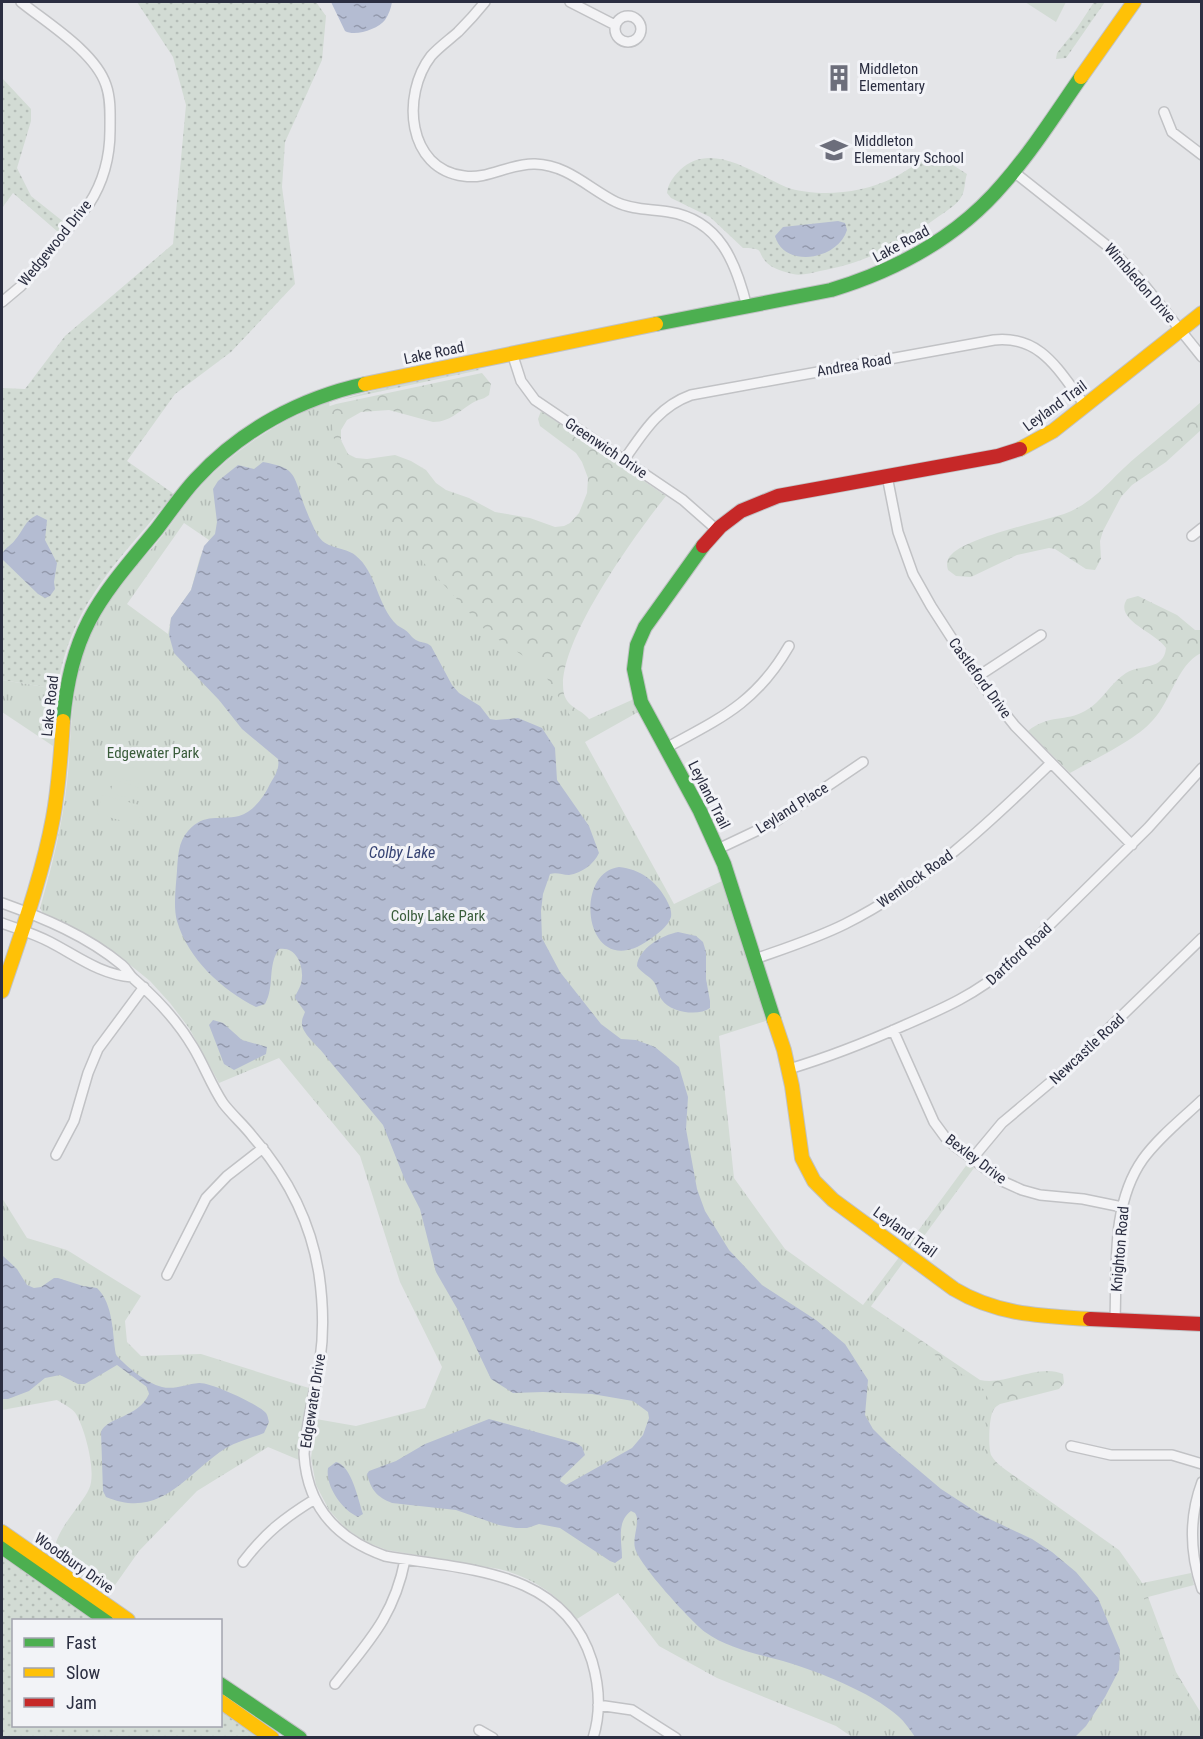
<svg xmlns="http://www.w3.org/2000/svg" width="1203" height="1739" viewBox="0 0 1203 1739" font-family="'Roboto Condensed',sans-serif">
<style>
.grass{fill:url(#grass-dots)}
.forest{fill:url(#forest-crowns)}
.park{fill:url(#park-tufts);fill-rule:evenodd}
.pitch{fill:#d2dbd4}
.water{fill:url(#water-ripples)}
.lines{fill:none;stroke-linecap:round;stroke-linejoin:round}
.street-casing{stroke:#c1c2c5;stroke-width:12}
.fast-casing{stroke:#c1c2c5;stroke-width:16}
.slow-casing{stroke:#c1c2c5;stroke-width:16}
.jam-casing{stroke:#c1c2c5;stroke-width:16}
.street{stroke:#f3f3f5;stroke-width:9}
.fast{stroke:#4caf50;stroke-width:14}
.slow{stroke:#ffc107;stroke-width:14}
.jam{stroke:#c62828;stroke-width:14}
.labels{text-anchor:middle;stroke-width:6;stroke-linejoin:round;paint-order:stroke}
.poi-label{font-size:15px;fill:#2b2e41;stroke:#f2f3f7;text-anchor:start}
.street-label{font-size:15px;fill:#2b2e41;stroke:#f2f3f7}
.park-label{font-size:15px;fill:#395c3a;stroke:#f2f3f7}
.water-label{font-size:16px;font-style:italic;fill:#374474;stroke:#f2f3f7}
</style>
<defs>
<pattern id="grass-dots" width="8" height="8" patternUnits="userSpaceOnUse" patternTransform="scale(1.5)"><rect width="8" height="8" fill="#d2dbd4"/><path d="M2 2h.1M6 6h.1" fill="none" stroke="#b4bcb7" stroke-width="1.8" stroke-linecap="round"/></pattern>
<pattern id="forest-crowns" width="20" height="18" patternUnits="userSpaceOnUse" patternTransform="scale(1.5)"><rect width="20" height="18" fill="#d2dbd4"/><path d="M2 6a3 3 0 1 1 6 0M12 15a3 3 0 1 1 6 0" fill="none" stroke="#b4bcb7"/></pattern>
<pattern id="park-tufts" width="24" height="20" patternUnits="userSpaceOnUse" patternTransform="scale(1.5)"><rect width="24" height="20" fill="#d2dbd4"/><path d="M3 7l-1-3M5 7V3M7 7l1-3M15 17l-1-3M17 17v-4M19 17l1-3" fill="none" stroke="#b4bcb7"/></pattern>
<pattern id="water-ripples" width="26" height="14" patternUnits="userSpaceOnUse" patternTransform="scale(1.5)"><rect width="26" height="14" fill="#b4bcd2"/><path d="M2 4q2-2 4 0t4 0M15 11q2-2 4 0t4 0" fill="none" stroke="#9399ac"/></pattern>
</defs>
<rect width="100%" height="100%" fill="#e4e5e8"/>
<path class="grass" d="M137 2H316L326 16 322 60 285 142 282 187 295 284 231 352 175 394 127 461 174 494C121 559 71 601 57 689L2 680V388L25 389 65 336 173 244 186 105 173 57Z
M1094 2H1105L1066 58 1056 59 1057 53 1077 28Z
M2 78 31 109V121L17 168 31 196 65 223 58 232 13 193 2 208Z
M933 157 948 162 967 174C964 182 966 191 960 199 954 207 943 213 935 219 897 246 865 263 820 271 811 273 801 276 793 274 785 272 773 269 767 263 756 252 766 248 743 248L710 217 671 198 667 193C668 184 673 177 680 170 711 140 755 174 786 187 796 191 814 193 826 193 848 193 873 188 893 178 906 172 918 161 933 157Z
M478 369 480 370 336 401 270 430C334 393 407 384 478 369Z
M2 1556 93 1620H14V1726H220L221 1710 260 1737 2 1738Z"/>
<path class="forest" d="M482 373 491 384 489 395C484 399 481 399 476 401 460 409 452 422 433 422L389 410 361 412 347 420 341 430V440L348 454 356 458 367 459 395 455 411 461 426 470 436 483 446 490 469 498 495 512 530 518 555 527 564 526 570 523 579 513 587 493 588 478 582 462 576 453 540 426 538 419 541 411 666 496C637 532 553 647 564 694 568 708 581 709 589 719V725L577 730 270 435 318 410 336 404Z
M1201 402V430L1166 462 1132 485 1121 497 1103 531 1100 541 1101 559 1095 570 1086 569 1055 549 1049 548 1017 555 971 577 956 576 948 570C946 564 947 558 952 554 969 537 1039 522 1064 514 1096 502 1110 479 1135 458 1157 439 1180 421 1201 402Z
M1138 596 1177 615 1195 630H1201V653C1177 665 1171 701 1153 720 1135 741 1094 759 1070 773L1028 731C1049 714 1066 722 1085 711 1102 702 1110 683 1126 673 1140 664 1164 671 1166 648 1156 632 1113 620 1127 599Z
M869 1305 980 1380C1005 1386 1039 1363 1063 1374L1064 1383 1059 1389 1000 1404C997 1406 995 1407 993 1411 989 1418 988 1447 991 1455 996 1464 1006 1470 1013 1475L1119 1550 1143 1584 1145 1589 1023 1507 861 1315Z
M1147 1594 1176 1672 1201 1713V1737L1181 1703 1140 1595Z"/>
<path class="park" d="M329 402 338 469 487 632 540 667 576 725 634 699 640 711 585 742 674 904 724 880 769 1020 719 1036 734 1178 785 1249 863 1305 900 1256 905 1260 869 1309 986 1391 985 1459 1118 1551 1138 1584 1191 1573 1194 1585 1144 1598 1172 1673 1201 1716V1737H852L836 1726 717 1678 659 1646 618 1593 577 1619C556 1594 532 1577 499 1569L387 1550 366 1542 345 1528 329 1510 316 1485 311 1458 316 1419 356 1426 425 1408 442 1367 400 1282 360 1156 279 1058 219 1083 189 1028 170 1003 150 981 108 947 77 929 44 915 40 908C52 867 62 826 67 783 71 746 70 707 79 670 87 635 105 601 128 573 138 562 150 552 159 540 171 526 180 510 192 496 228 453 277 421 329 402ZM184 523 209 540 200 557 191 590 171 618 168 634 127 604Z
M2 680 57 689 53 746 2 712Z
M968 1163 974 1168 913 1251 907 1246Z
M2 1198 27 1238 67 1250 141 1296 125 1321 127 1342 141 1356 201 1354 309 1388 300 1440 299 1460 268 1447 197 1491 139 1551 108 1595 59 1561C42 1543 82 1506 89 1489 97 1473 85 1429 76 1414 72 1408 63 1404 57 1400L2 1410Z"/>
<path class="pitch" d="M1025 2H1066L1056 22Z
M118 764 145 771 142 784 115 777Z
M114 780 141 788 137 800 110 793Z
M102 795 143 806 138 825 97 814Z"/>
<path class="water" d="M331 2H392C391 8 389 14 385 20 378 29 355 37 345 31Z
M838 221 845 223 847 230C838 260 784 269 775 236L783 227Z
M263 462C294 468 293 472 302 499 304 506 315 532 319 537 327 549 345 547 355 555 377 572 377 606 397 625 398 626 404 629 405 630 410 633 412 639 418 641 423 643 426 642 431 646L452 685 459 693 480 706 490 719 496 720 518 718 542 728 555 748 557 780 589 826 599 853C594 864 582 873 569 875 562 875 557 872 550 874L543 894 541 911 542 938 560 972 601 1024 621 1039 636 1040 655 1047 679 1067 688 1097 686 1129 697 1189 705 1211 729 1250 762 1285 816 1320 845 1344 868 1380 865 1415 873 1429 889 1445 941 1489 981 1515 1032 1539 1052 1552 1076 1572 1098 1598 1120 1650 1119 1670 1105 1697 1086 1726 1075 1737H915C910 1730 905 1722 898 1716 871 1692 817 1671 783 1661 757 1654 727 1648 705 1632 690 1620 639 1565 635 1548 632 1537 641 1521 635 1513L631 1511C616 1522 622 1542 622 1558L615 1563 610 1561 560 1528 539 1524 527 1528H516L499 1525 456 1510 392 1503C377 1497 371 1490 367 1474L369 1471 396 1461 425 1444 489 1419 576 1443 582 1447 585 1455 561 1478 560 1481 566 1485 632 1448 643 1435 649 1418 648 1412 633 1401 592 1394 543 1392 513 1393 491 1379 459 1312 436 1272 420 1209 405 1180 383 1125 327 1058C321 1048 300 1033 302 1022 302 1018 304 1015 305 1012L295 998C296 993 299 990 301 984 305 969 298 946 279 949 267 966 275 986 265 1004L256 1007C222 990 188 959 177 921 173 907 176 886 177 871 178 857 178 842 188 831 205 812 219 821 239 816 253 812 264 797 270 784 275 776 280 768 278 759L242 729 219 700 174 653 169 635 171 618 191 590 204 546 215 534 217 522 213 489 218 481 238 465 254 469Z
M37 515 47 520 45 540 57 563 54 582 55 589 50 596 45 598 38 594 2 559C2 548 9 548 15 540 23 531 25 520 37 515Z
M619 867C640 869 656 881 666 899 669 905 672 910 671 917 668 927 657 934 649 940 585 985 571 873 619 867Z
M678 932 696 936 703 942 706 952V979L710 1001V1008C698 1017 670 1012 662 1000 658 995 658 988 654 982 650 976 641 973 637 966 638 949 662 935 678 932Z
M213 1020 223 1023 242 1040 267 1047 266 1054 234 1070 224 1064 209 1025Z
M2 1246 3 1256 17 1269 27 1285 34 1288 41 1287 54 1278H58L83 1286 97 1288C114 1305 112 1333 116 1355 127 1367 146 1383 162 1387 175 1390 186 1384 199 1383 210 1382 258 1404 266 1413 268 1416 268 1419 269 1422L264 1433C252 1438 238 1441 226 1448 185 1474 162 1520 106 1497L103 1491 101 1432C107 1417 138 1418 149 1394L147 1387 117 1365 85 1384H78L60 1375 45 1378 29 1391 8 1399H2Z
M336 1462C352 1466 358 1500 363 1514L358 1517C342 1510 325 1486 328 1468Z"/>
<g class="lines">
<defs>
<path id="street" d="M485 2C477 12 468 22 458 32 449 40 439 47 431 56 401 95 407 169 464 176 487 180 510 163 535 164 568 165 588 188 616 202 632 210 652 209 669 212 720 220 736 263 747 307
M570 2 615 25
M615 29a13 13 0 1 1 26 0a13 13 0 1 1-26 0Z
M1164 112 1172 132 1202 155
M1014 172 1110 248 1141 281 1202 357
M2 302 21 286 89 204C104 181 110 158 110 130 110 115 111 99 106 85 95 52 47 23 21 2
M512 353 521 381 535 400 683 500 717 530
M624 460C643 433 658 407 691 395L994 340C1042 335 1059 372 1085 405
M887 476 898 532 913 574 931 606 980 682 1015 726 1132 845
M1192 536 1202 528
M977 677 1041 635
M666 748C721 718 756 703 789 646
M718 849 773 823 863 762
M2 903C44 918 87 936 122 965 127 969 129 975 134 979 157 999 177 1020 193 1047 204 1065 211 1085 223 1103 232 1115 244 1125 253 1137 287 1176 311 1223 319 1274 323 1302 324 1332 320 1360 315 1392 306 1423 304 1454 307 1507 337 1539 385 1556 464 1570 563 1568 592 1661 599 1685 601 1713 593 1738
M2 923C18 929 35 934 50 942 77 956 101 975 132 977
M755 959C786 948 817 938 845 924 925 884 988 824 1051 763
M893 1030 934 1122 945 1137 956 1147 1002 1181 1022 1190 1040 1195 1083 1199 1122 1207
M789 1069C829 1057 867 1042 905 1025 942 1009 977 994 1008 966L1148 828 1202 768
M56 1155 74 1121 88 1073 98 1049 144 987
M972 1159 1002 1123 1071 1065 1202 938
M167 1275 206 1198 227 1176 263 1148
M1115 1320C1117 1266 1111 1204 1143 1159 1159 1137 1182 1119 1202 1100
M1071 1446 1111 1455H1172L1202 1464
M1202 1482C1189 1517 1190 1554 1202 1589
M243 1562C265 1533 284 1518 315 1499
M335 1684C369 1641 394 1616 405 1560
M598 1705 632 1710 676 1738
M479 1730 493 1738"/>
<path id="fast" d="M656 324 831 290C897 270 958 237 1003 184 1032 151 1056 113 1081 77
M703 546 645 627 637 645 634 669 641 702 700 811 724 864 774 1020
M63 721C71 628 100 598 157 529 170 512 182 494 196 479 241 430 301 398 365 384
M2 1547 106 1620
M220 1684 300 1738"/>
<path id="slow" d="M1081 77 1134 2
M365 384 656 324
M1020 449 1053 431 1202 313
M2 991C21 934 42 877 53 818 59 786 61 754 63 721
M774 1020 784 1050 792 1086 802 1158 814 1181 833 1200 954 1289C997 1315 1042 1316 1090 1319
M2 1532 128 1620
M220 1701 272 1738"/>
<path id="jam" d="M703 546 720 527 741 511 778 496 998 456 1020 449
M1090 1319 1202 1324"/>
</defs>
<use href="#street" class="street-casing"/>
<use href="#fast" class="fast-casing"/>
<use href="#slow" class="slow-casing"/>
<use href="#jam" class="jam-casing"/>
<use href="#street" class="street"/>
<use href="#fast" class="fast"/>
<use href="#slow" class="slow"/>
<use href="#jam" class="jam"/>
</g>
<defs>
<symbol id="building-bare" viewBox="-9 -9 18 18"><path d="M-4-6H4V6H1V3H-1V6H-4ZM-2.5-4.3h1.7v1.8h-1.7ZM.8-4.3h1.7v1.8H.8ZM-2.5-1h1.7V.8h-1.7ZM.8-1h1.7V.8H.8Z" fill="#6c6e7b" stroke="#f2f3f7" stroke-width="2.5" paint-order="stroke"/></symbol>
<symbol id="school-bare" viewBox="-9 -9 18 18"><path d="M0-5L7-2L0 1L-7-2ZM-4 1L0 2.5L4 1V4Q0 6-4 4Z" fill="#6c6e7b" stroke="#f2f3f7" stroke-width="2.5" paint-order="stroke"/></symbol>
</defs>
<g fill-rule="evenodd">
<use href="#building-bare" x="820" y="59" width="38" height="38"/>
<use href="#school-bare" x="815" y="131" width="38" height="38"/>
</g>
<g class="labels">
<g class="poi-label">
<text x="859" y="74">Middleton<tspan x="859" dy="17">Elementary</tspan></text>
<text x="854" y="146">Middleton<tspan x="854" dy="17">Elementary School</tspan></text>
</g>
<g class="street-label">
<text transform="translate(55 243) rotate(-51)" y="5">Wedgewood Drive</text>
<text transform="translate(901 244) rotate(-28)" y="5">Lake Road</text>
<text transform="translate(1140 283) rotate(49)" y="5">Wimbledon Drive</text>
<text transform="translate(434 353) rotate(-12)" y="5">Lake Road</text>
<text transform="translate(854 365) rotate(-10)" y="5">Andrea Road</text>
<text transform="translate(1055 406) rotate(-36)" y="5">Leyland Trail</text>
<text transform="translate(606 448) rotate(34)" y="5">Greenwich Drive</text>
<text transform="translate(980 678) rotate(54)" y="5">Castleford Drive</text>
<text transform="translate(50 706) rotate(-84)" y="5">Lake Road</text>
<text transform="translate(709 795) rotate(63)" y="5">Leyland Trail</text>
<text transform="translate(792 808) rotate(-32)" y="5">Leyland Place</text>
<text transform="translate(915 879) rotate(-35)" y="5">Wentlock Road</text>
<text transform="translate(1019 954) rotate(-43)" y="5">Dartford Road</text>
<text transform="translate(1087 1049) rotate(-43)" y="5">Newcastle Road</text>
<text transform="translate(976 1159) rotate(37)" y="5">Bexley Drive</text>
<text transform="translate(905 1232) rotate(36)" y="5">Leyland Trail</text>
<text transform="translate(1120 1249) rotate(-85)" y="5">Knighton Road</text>
<text transform="translate(313 1401) rotate(-81)" y="5">Edgewater Drive</text>
<text transform="translate(74 1563) rotate(35)" y="5">Woodbury Drive</text>
</g>
<g class="park-label">
<text x="153" y="758">Edgewater Park</text>
<text x="438" y="921">Colby Lake Park</text>
</g>
<g class="water-label">
<text x="402" y="858">Colby Lake</text>
</g>
</g>
<rect width="1203" height="1739" fill="none" stroke="#2b2e41" stroke-width="6"/>
<rect x="12" y="1619" width="210" height="108" fill="#f2f3f7" stroke="#a2a4ae" stroke-width="1.5"/>
<rect x="24" y="1638" width="30" height="9" fill="#4caf50" stroke="#a2a4ae" stroke-width="1.5"/>
<text x="66" y="1649" font-size="18" fill="#2b2e41">Fast</text>
<rect x="24" y="1668" width="30" height="9" fill="#ffc107" stroke="#a2a4ae" stroke-width="1.5"/>
<text x="66" y="1679" font-size="18" fill="#2b2e41">Slow</text>
<rect x="24" y="1698" width="30" height="9" fill="#c62828" stroke="#a2a4ae" stroke-width="1.5"/>
<text x="66" y="1709" font-size="18" fill="#2b2e41">Jam</text>
</svg>
